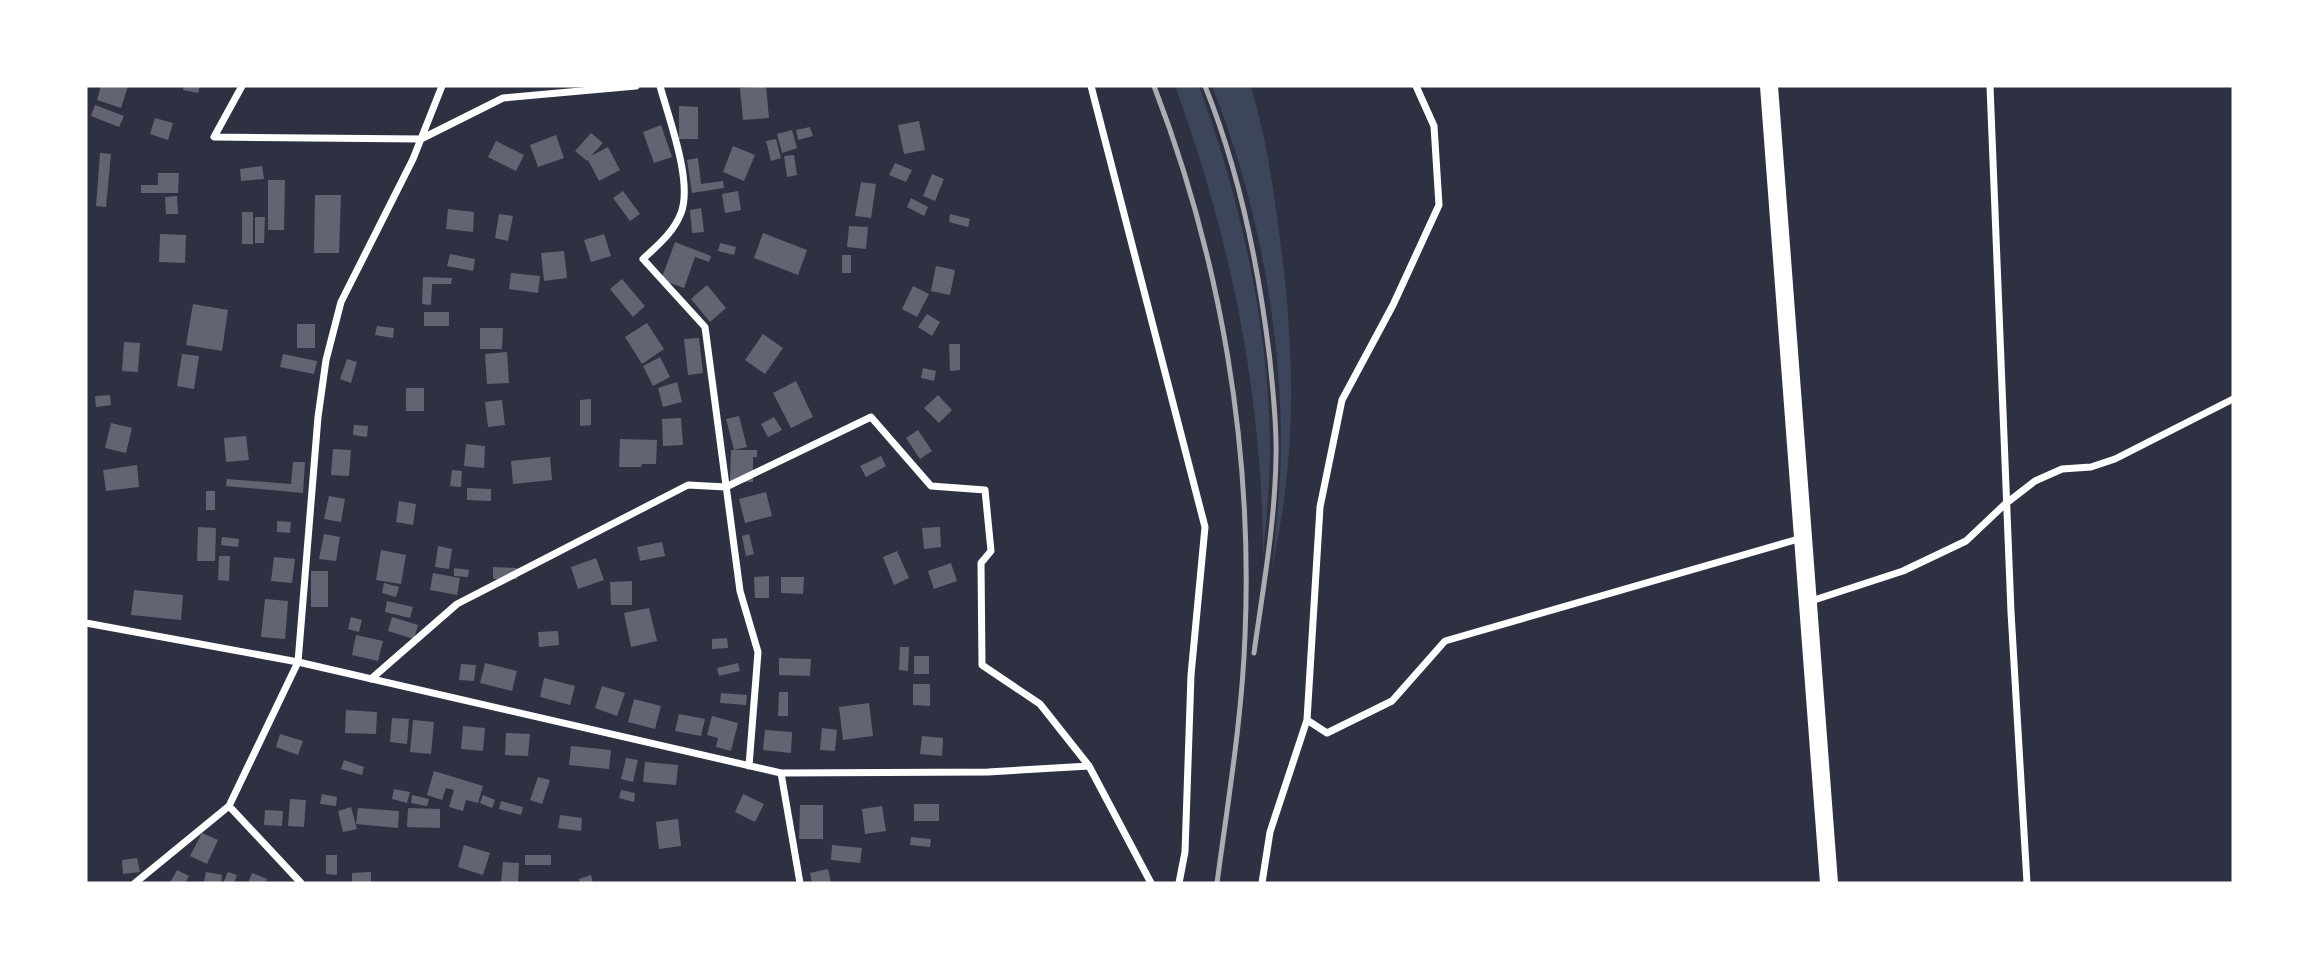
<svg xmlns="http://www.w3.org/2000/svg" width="2319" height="969" viewBox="0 0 2319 969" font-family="'Exo 2',sans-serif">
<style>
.green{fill:#3c4559}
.building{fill:#626471}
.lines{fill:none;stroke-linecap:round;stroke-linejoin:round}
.minor{stroke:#fff;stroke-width:7}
.primary{stroke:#fff;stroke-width:18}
.rail{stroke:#abadb3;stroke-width:5}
</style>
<rect width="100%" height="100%" fill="#2d3142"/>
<path class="green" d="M1175 86H1199C1241 200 1271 335 1270 457 1269 491 1266 525 1263 559 1263 396 1231 239 1175 86Z
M1212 86H1251C1265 134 1273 182 1279 232 1291 317 1296 407 1285 492 1282 519 1276 545 1272 571 1276 527 1281 483 1281 439 1280 320 1256 196 1212 86Z"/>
<path class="building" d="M101 86H128L121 108 97 100Z
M184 86H200L198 93 183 90Z
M766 86 769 118 743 120 740 88Z
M95 105 124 116 119 127 91 116Z
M679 106 698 107V139H679Z
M155 118 173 123 168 140 150 134Z
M919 121 925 150 904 154 898 125Z
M661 125 672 157 654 163 643 132Z
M810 127 813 136 798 140 796 130Z
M792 130 797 148 782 153 777 134Z
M591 133 603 143 591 156 608 147 620 170 599 181 588 160 587 161 575 151Z
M556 135 564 158 538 167 530 145Z
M776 139 781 158 771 161 766 141Z
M496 141 524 155 516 171 488 157Z
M733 146 755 155 744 181 723 172Z
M100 153 111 154 106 207 96 206Z
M794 155 797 175 787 177 784 156Z
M698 158 701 184 723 181 724 188 692 193 687 160Z
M895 163 912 170 906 182 889 175Z
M262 166 264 179 241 181 240 169Z
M158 173H179L178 193H141V185H158Z
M932 174 944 179 935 201 923 196Z
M268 180H285L284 230H268Z
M861 182 876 184 871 218 855 216Z
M623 191 640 214 630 221 613 198Z
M738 191 741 210 725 213 722 194Z
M315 195H341L339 253H314Z
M177 196 178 214H166L165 197Z
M911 198 928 207 924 216 907 207Z
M701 208 704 232 692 233 690 210Z
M448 209 474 212 473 232 446 229Z
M242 212H253V244H242Z
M499 214 513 216 508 241 495 238Z
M950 214 970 219 968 227 949 222Z
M255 217H265L264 243H255Z
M849 226 868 227 866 249 847 247Z
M763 233 807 250 798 275 754 258Z
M160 234 186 235 185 263 159 262Z
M604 234 611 256 591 262 584 240Z
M675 242 711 256 709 262 695 257 684 288 661 280Z
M720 243 736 247 734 255 718 251Z
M564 251 567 278 544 281 541 253Z
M450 254 475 259 473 271 447 266Z
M842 255H851V273H842Z
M936 266 955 270 950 295 931 291Z
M511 273 540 276 538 293 509 289Z
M423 277 452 278 451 284H432L431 305 422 304Z
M622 279 645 306 633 317 610 289Z
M707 285 726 308 710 322 691 299Z
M913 286 929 294 917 317 902 309Z
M193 304 228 310 222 351 186 345Z
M424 312H449V326H424Z
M927 314 940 322 932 336 918 327Z
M647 323 664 349 642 364 625 337Z
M297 324H315V348H297Z
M377 326 394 328 393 338 375 335Z
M480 328H503L502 349H480Z
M763 334 783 348 765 374 745 360Z
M699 338 703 373 688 375 684 339Z
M124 342 140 343 138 372 122 371Z
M949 344H960V370L950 371Z
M507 352 509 383 487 384 485 354Z
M182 354 199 356 194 389 177 386Z
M283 354 317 361 314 374 280 367Z
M660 357 670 377 653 386 643 366Z
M347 359 357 362 351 383 340 379Z
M923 368 936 371 934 381 921 378Z
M796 381 813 417 791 428 773 393Z
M677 382 682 402 663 407 658 388Z
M406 388H424V411H406Z
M110 395 111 405 96 407 95 396Z
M938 395 952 410 939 423 924 408Z
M591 399V425L580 426V400Z
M502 400 505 425 488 427 485 402Z
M739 416 747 447 734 450H757V457H753V482L730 481 731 450H734L726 419Z
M774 417 782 430 768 437 761 424Z
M681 418 683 445 663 446 662 419Z
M111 423 132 428 126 453 105 448Z
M354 425 368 426 367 437 353 435Z
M918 430 932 451 920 459 906 438Z
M246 436 249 460 226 462 224 438Z
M620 439 657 440 656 464H642L641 467H619Z
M466 444 485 446 484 468 464 466Z
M333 449 351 450 349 476 331 475Z
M881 456 886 466 866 477 860 466Z
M550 457 552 480 513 484 511 461Z
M293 462H305L303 493 226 486 227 479 291 484Z
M137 465 139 487 106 491 103 470Z
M452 470 462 471 461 487 450 486Z
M467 488 491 489V501L467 500Z
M206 491H215V510H206Z
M766 492 772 516 745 523 739 499Z
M329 496 345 499 341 522 324 519Z
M399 501 416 504 413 525 396 522Z
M277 521 291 522 290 533 277 532Z
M198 527 216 528 215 561H197Z
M940 527 941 547 924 549 922 528Z
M324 534 340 537 336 561 319 559Z
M749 534 754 554 746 556 742 536Z
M222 537 239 539 238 547 221 545Z
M662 542 665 556 640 561 637 547Z
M438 546 452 549 449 569 435 567Z
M381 550 406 555 401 584 376 580Z
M897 551 909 578 894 585 883 557Z
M219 556H230L229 581 218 580Z
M274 557 295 559 292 583 271 581Z
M596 558 604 580 578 589 571 567Z
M951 563 957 581 934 589 928 571Z
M493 567 517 568V579H493Z
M454 568 469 570 468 577 454 576Z
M311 571H328V607H311Z
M433 573 460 578 457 595 430 590Z
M769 576V598H755L754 577Z
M781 577H804L803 594 781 593Z
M632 581V605H611L610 582Z
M384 583 399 587 396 597 382 593Z
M134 590 183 595 181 620 131 615Z
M265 599 288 601 285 639 261 637Z
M387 601 413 607 410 618 385 612Z
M649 608 657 641 631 647 624 613Z
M351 617 362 620 359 632 348 629Z
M392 617 418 625 414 639 388 631Z
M558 631 559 645 539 647 538 632Z
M356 635 383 641 378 661 352 655Z
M727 638 728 648 712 649V639Z
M900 647H909L908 671 899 670Z
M914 656H929V674H914Z
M779 658 811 659 810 676 779 675Z
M485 663 517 671 512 691 480 683Z
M738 663 740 671 719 676 717 668Z
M461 664 476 665 474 681 459 680Z
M544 678 575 686 570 705 540 697Z
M913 684H930V706L913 705Z
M602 686 625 693 617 716 595 708Z
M779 692H788V716H778Z
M721 693 747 695 746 705 720 703Z
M634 699 661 706 655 729 628 722Z
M869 703 873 736 843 740 839 707Z
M346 710 377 712 376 734 345 733Z
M679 714 705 719 701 736 675 731Z
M712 716 738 723 731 751 716 747 718 738 707 735Z
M392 718 409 719 407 744 390 742Z
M413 720 434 722 431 754 410 752Z
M463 726 485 728 483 751 461 749Z
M822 728 837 730 835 751 820 750Z
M765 730 792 732 791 753 763 750Z
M506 733 530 734 528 756 505 755Z
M280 734 303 741 298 755 276 747Z
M922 736 943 738 942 756 920 754Z
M571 746 611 750 609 769 569 765Z
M626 758 638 760 633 782 621 779Z
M344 760 364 767 362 775 341 769Z
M645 762 678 765 676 785 643 782Z
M434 771 483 786 478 803 466 800 463 811 449 807 454 790 446 788 442 800 427 795Z
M538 777 550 780 542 804 530 800Z
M394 789 410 792 407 803 392 799Z
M621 790 635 793 634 802 619 798Z
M322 794 337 797 336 806 320 804Z
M743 794 764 804 755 822 735 812Z
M412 795 429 799 427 806 411 803Z
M483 795 495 800 492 808 480 803Z
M290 799 306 800 304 827 288 826Z
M501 801 523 807 521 815 499 809Z
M914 804H939V821H914Z
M800 805H823V839H799Z
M882 806 886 831 865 834 862 809Z
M351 807 357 829 343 832 338 811Z
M358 808 399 811 398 828 356 824Z
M408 808 440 809V828L407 827Z
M265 810 283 811 282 826 264 825Z
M560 815 582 818 581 831 558 828Z
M678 819 681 846 659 849 656 822Z
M202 833 218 840 207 864 190 856Z
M911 837 931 839 930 847 910 845Z
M464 845 490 853 483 875 458 867Z
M832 845 862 848 860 863 831 860Z
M326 855H337V875L326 874Z
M525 855H551V865H525Z
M137 858 140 872 123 874 122 860Z
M503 862 519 863 518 883H501Z
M828 869 831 883H812L810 873Z
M177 870 189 876 185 883H170Z
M206 872 222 875 221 883 204 882Z
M228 872 237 875 234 883H223Z
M371 872V883H352V873Z
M252 873 267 879 265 883H248Z
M591 875 593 883H580L579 879Z"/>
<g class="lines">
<path class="minor" d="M242 86 214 137 421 139 503 98 636 86
M660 86C669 119 693 182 681 213 674 232 657 246 643 259L705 327 740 591 758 652 749 766
M1091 86 1205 527 1191 675 1185 852 1179 883
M1990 86 2011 612 2027 883
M1808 602 1903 571 1966 541 2004 505 2035 481 2062 469 2091 467 2115 459 2233 399
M86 623 298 662 781 773 988 772 1089 766
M371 679 457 604 688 485 726 487 871 417 931 486 985 490 991 551 981 563 982 665 1040 704 1089 766 1151 883
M1307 720 1320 507 1342 400 1393 305 1439 205 1434 126 1416 86
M781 773 800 883
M229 806 301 883
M135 883 229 806 298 662 318 417 326 360 341 302 413 159 442 86
M1262 883 1270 832 1307 720 1327 733 1392 701 1445 641 1802 538"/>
<path class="primary" d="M1769 86 1829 883"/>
<path class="rail" d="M1154 86C1221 260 1253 449 1245 636 1242 718 1228 801 1217 883
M1205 86C1240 173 1259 268 1270 361 1273 392 1277 425 1276 457 1275 523 1263 588 1254 653"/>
</g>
<rect width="2319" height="969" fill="none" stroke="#ffffff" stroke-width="175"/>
</svg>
